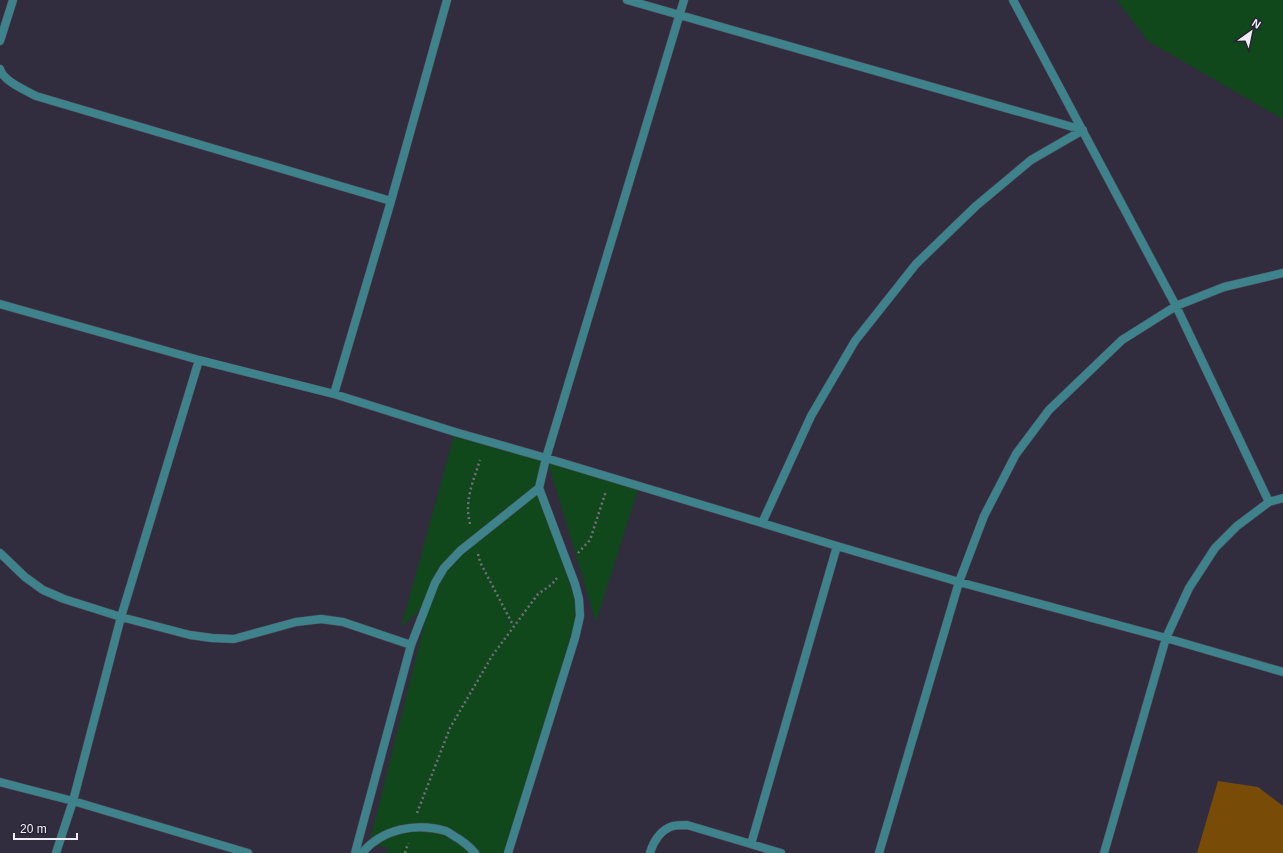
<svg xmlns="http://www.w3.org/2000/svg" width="1283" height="853" viewBox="0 0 1283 853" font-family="Helvetica,sans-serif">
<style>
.green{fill:#10481c}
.building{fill:#784c07}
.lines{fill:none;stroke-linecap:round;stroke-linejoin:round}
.street-casing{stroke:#504c5c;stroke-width:9}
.path{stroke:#726e7d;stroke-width:2.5;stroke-dasharray:2 3;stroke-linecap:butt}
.street{stroke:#3e838b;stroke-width:8}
</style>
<rect width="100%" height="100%" fill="#322d3e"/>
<path class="green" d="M1117 0H1283V119L1148 41Z
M455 432 639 486 596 622 547 459 539 488 580 616 507 853H384L390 848 369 844 431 598 401 628Z"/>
<path class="building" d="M1218 781 1258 787 1283 806V853H1197Z"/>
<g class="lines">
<defs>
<path id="street" d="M627 0 1083 130
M1013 0 1176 306 1269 502
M0 41 13 0
M0 69C3 81 25 90 36 96L391 201
M0 304 199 360 334 394 455 432 546 458 762 523 837 546 959 582 1166 638 1283 672
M334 394 391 201 447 0
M762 523 811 416 855 341 916 264 976 206 1031 160 1083 130
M0 553 25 577 43 590 64 599 121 617 190 635 212 638 234 639 296 622 321 619 343 622 411 645
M0 782 73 801 248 853
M751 844 837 546
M56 853 73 801 121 617 199 360
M355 853 411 645 435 583 444 568 460 551 539 488
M362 853C382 829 416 822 446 831 450 833 455 837 459 839 465 843 470 847 475 853
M508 853 575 638 580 616 579 599 575 584 539 488 546 458 684 0
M650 853C653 842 661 829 673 826 677 825 682 825 687 825L781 853
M879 853 959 582 984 516 1016 454 1049 410 1122 340 1176 306 1224 287 1283 273
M1104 853 1166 638 1189 588 1215 548 1237 526 1269 502 1283 498"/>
</defs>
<use href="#street" class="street-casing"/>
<path class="path" d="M470 524C464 501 473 482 480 460
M578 553 590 540 606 491
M478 554 480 562 513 625
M417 813 450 728 492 656 538 594 551 585 557 578
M405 853 408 843"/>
<use href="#street" class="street"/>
</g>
<g transform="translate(1251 32) rotate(33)" stroke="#282434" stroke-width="3" paint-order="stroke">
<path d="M0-3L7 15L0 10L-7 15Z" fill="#efedf8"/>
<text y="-6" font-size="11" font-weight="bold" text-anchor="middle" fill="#efedf8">N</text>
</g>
<path d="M14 833v6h63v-6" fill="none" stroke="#efedf8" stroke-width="2"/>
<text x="20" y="833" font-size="12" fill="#efedf8" stroke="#282434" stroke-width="3" paint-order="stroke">20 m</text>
</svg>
